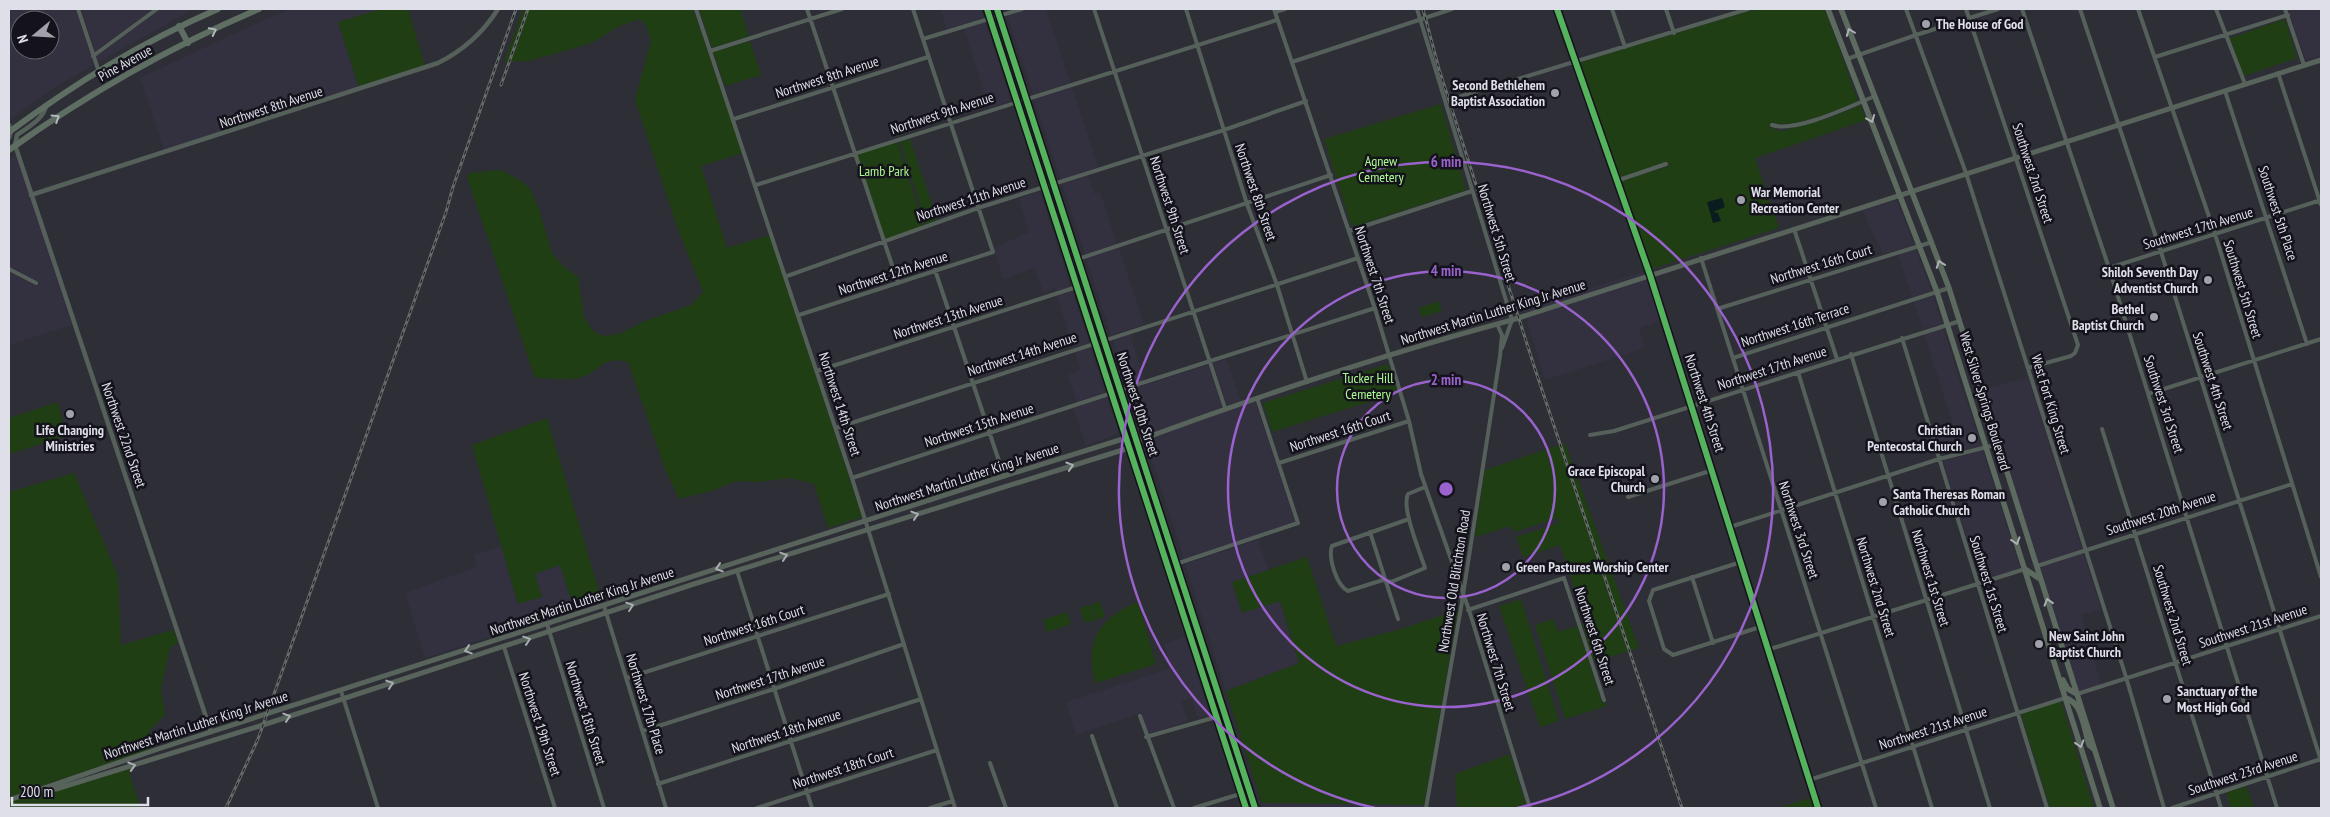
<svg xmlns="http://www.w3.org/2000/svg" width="2330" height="817" viewBox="0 0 2330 817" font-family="'PT Sans Narrow',sans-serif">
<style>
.commercial{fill:#333140;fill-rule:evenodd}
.green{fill:#203e14}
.water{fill:#0a1c1e}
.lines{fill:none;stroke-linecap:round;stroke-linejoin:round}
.minor{stroke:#56605b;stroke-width:4}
.tertiary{stroke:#56605b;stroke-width:4.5}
.secondary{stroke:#57635b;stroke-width:5}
.primary{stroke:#5c6a60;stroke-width:5.5}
.trunk{stroke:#5e6e63;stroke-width:6}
.rail-casing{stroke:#636a67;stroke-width:3}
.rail{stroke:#14131b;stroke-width:1;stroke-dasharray:4;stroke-linecap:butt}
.cycleway-casing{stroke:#14131b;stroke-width:9}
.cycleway{stroke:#56b35d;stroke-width:6}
.oneway{stroke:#b2b7bb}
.oneway2{stroke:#abb0b3}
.oneway3{stroke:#a9adb1}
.ring{fill:none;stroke:#9962cc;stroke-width:2.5}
.poi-dot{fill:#a1a1ab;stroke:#14131b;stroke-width:2}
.labels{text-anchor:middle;stroke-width:5;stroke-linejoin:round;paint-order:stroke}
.poi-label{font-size:14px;font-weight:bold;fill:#dfdfea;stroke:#14131b;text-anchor:start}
.street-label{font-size:14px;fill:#dfdfea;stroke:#14131b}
.park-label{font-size:14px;fill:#adfb90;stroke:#14131b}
.centre{fill:#9962cc;stroke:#14131b;stroke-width:2.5}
.ring-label{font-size:15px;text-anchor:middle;font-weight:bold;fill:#9962cc;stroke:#14131b;stroke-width:5;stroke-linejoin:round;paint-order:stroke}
</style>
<rect width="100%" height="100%" fill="#2e2e36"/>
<path class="commercial" d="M9 9H75L94 65 60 84 10 119ZM20 20H50V50H20Z
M81 9H153L95 52Z
M161 9H194L98 62 96 56Z
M291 9H381L338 23 359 88 164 150 140 78 248 27Z
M940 9H981L984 18 947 29Z
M1030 9H1046L1070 83 1033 94 1007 16Z
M2288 9H2321V55L2306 60Z
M985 22 1011 101 989 108 964 29Z
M1072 87 1098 167 1061 180 1034 99Z
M16 155 72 325 9 345V272L36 286 39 282 9 266V159Z
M1088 176 1094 194 1100 192 1117 244 1085 254 1062 184Z
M1040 192 1070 287 1056 291 1055 288 1044 293 1034 268 1003 279 994 248 1029 232 1019 198Z
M1897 200 1914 245 1883 254 1862 210Z
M1119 248 1144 325 1111 335 1086 259Z
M1916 249 1931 291 1912 297 1898 254Z
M1646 271 1647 273 1525 313 1523 309Z
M1649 278 1662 320 1639 328 1645 348 1545 380 1526 317Z
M1072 291 1089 343 1073 348 1057 296Z
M1933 296 1942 324 1923 329 1914 302Z
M1943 328 1981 446 1941 456 1934 432 1953 424 1924 334Z
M1130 334 1144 380 1128 385 1113 340Z
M1090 347 1105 393 1077 402 1068 375 1080 369 1075 352Z
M1226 359 1241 401 1227 405 1213 363Z
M1208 365 1222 407 1144 436 1129 390Z
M2028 377 2082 549 2039 563 1984 389Z
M1107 397 1118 431 1116 435 1086 445 1073 408Z
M1255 401 1295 522 1184 559 1145 440Z
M1983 451 2020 569 1980 581 1943 461Z
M1258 540 1268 570 1232 582 1242 613 1280 601 1299 663 1226 691 1185 564Z
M501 546 518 604 534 574 560 565 574 610 425 658 405 593 477 567 474 555Z
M2083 553 2101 609 2081 615 2101 685 2079 691 2040 567Z
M1185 637 1210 715 1198 718 1191 698 1181 701 1188 721 1148 734 1141 713 1076 735 1066 702 1172 668 1164 644Z
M1262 803H1390L1424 805V808H1263Z"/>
<path class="green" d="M381 9H408L425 66 359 88 338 22Z
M523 9H693L743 153 701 166 727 248 770 235 862 517 828 528 814 484 790 478 758 482 736 481 715 490 679 499 665 469 628 362C602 356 602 370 582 377 572 381 547 378 535 378L467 177 469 173 500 170 515 177 530 188 539 209 552 253 562 265 578 277 584 317 593 331 604 336 622 333 643 322 691 305 703 292 677 227 635 100 651 40 646 26 640 19 620 26 592 43 529 61 504 62Z
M699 9H747L741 11 749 36 712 48Z
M1756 9H1825L1858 101C1836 110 1794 130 1771 122L1769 127 1781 131 1830 118 1860 105 1866 120 1755 158 1779 228 1651 269 1619 182 1669 166 1668 162 1618 178 1578 63Z
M2285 19 2297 58 2244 76 2230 38Z
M750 41 761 75 725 86 713 52Z
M1441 104 1466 190 1355 226 1351 224 1324 139Z
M910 139 937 220 926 224 900 142Z
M897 140 924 227 884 241 855 154Z
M1439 301 1442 311 1422 317 1419 308Z
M1388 364 1398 393 1272 432 1263 403Z
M58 402 66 436 9 454V418Z
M547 418 602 601 574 610 560 565 535 574 542 597 518 604 472 445Z
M1565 443 1639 648 1594 662 1582 624 1586 622 1560 545 1523 557 1516 537 1559 523 1558 518 1514 532 1511 526 1475 537 1485 470Z
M74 473 118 576 121 645 173 630 178 642 170 648 161 688 165 715 149 731 153 744 148 750 9 797V492Z
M1307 557 1336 646 1398 630 1458 610 1424 805 1262 803 1226 691 1299 663 1280 601 1242 613 1232 582Z
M1521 599 1559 721 1540 727 1499 606Z
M1100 601 1105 617 1096 620 1091 605Z
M1138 602 1156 664 1096 683C1083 643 1100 617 1138 602Z
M1090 605 1095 620 1085 623 1080 608Z
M1067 612 1071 624 1047 632 1043 620Z
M1553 619 1558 632 1577 626 1602 703 1605 702 1607 706 1565 719 1535 625Z
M2061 701 2094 808H2050L2021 714Z
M1510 754 1527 808H1457L1455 774Z
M133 768 129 773 141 808H9V802L35 793 56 791Z
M2246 786 2254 808H2231L2226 793Z
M1810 798 1814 808H1778Z"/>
<path class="water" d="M1722 198 1725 207 1713 212 1718 213 1721 221 1713 223 1707 202Z"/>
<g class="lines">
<path class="minor" d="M78 9 98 69
M696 9 852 478 955 808
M807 9 898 283
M1094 9 1225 408
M1186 9 1247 204 1277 285 1307 382
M1274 9 1375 309 1409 421 1421 474 1469 610 1530 808
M1417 9 1512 320 1502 348
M1557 9 1650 275 1818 808
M1612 9 1625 47
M1666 9 1674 33
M1906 9 1966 173 2126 677 2164 808
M1966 9 2078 345 2075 353 2071 356 2028 368
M2022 9 2109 268 2277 808
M2080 9 2161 252 2321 761
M2138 9 2215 234 2321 577
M2216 9 2245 84
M2285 9 2304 65
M1275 12 1285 9
M923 39 1022 9
M710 51 842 9
M93 56 157 9
M2155 57 2288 15
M1847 59 1916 35 1998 9
M1292 62 1452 9
M2278 73 2321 205
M2225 91 2307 344
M1452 99 1748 9
M734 119 928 57
M1772 125C1796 133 1851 106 1875 96
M1616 181 1666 164
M756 185 1277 20
M1794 229 1837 359
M1349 231 1472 191
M1701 258 1876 808
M1069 262 1331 175
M2109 268 2321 200
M9 269 36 283
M935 270 1004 476
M787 276 978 208 1224 130 1306 101
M1717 309 1932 242
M799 315 993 252 913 9
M1902 338 2047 808
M1851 354 1990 808
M1733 358 1949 288
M817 371 1086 284
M1798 372 1932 808
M1120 390 1375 308
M2148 394 2321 339
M836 428 1358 258
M2102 429 2221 808
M1590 435 1614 431 1960 321
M1279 463 1409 421
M852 478 1112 393
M1628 497 1713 470
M1409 519 1332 546C1328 557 1336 585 1348 591L1383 580 1391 582 1425 568C1420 552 1401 508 1408 494L1425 487
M1730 527 1939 459 1999 444
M1370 532 1398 619
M1741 562 1653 590 1649 601 1664 649 1673 655 1760 627
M2037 566 2292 484
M1167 567 1298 523 1257 398
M737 571 812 808
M1692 577 1713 643
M604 606 666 808
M1468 610 1564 578 1604 700
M547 624 604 808
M504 647 555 808
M1767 650 2025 569
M627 678 889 594
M341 691 378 808
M2077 694 2321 616
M1140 716 1174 808
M643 731 774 689 904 644
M1092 736 1117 808
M1146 737 1216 717
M990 763 1006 808
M1809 780 2065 698
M658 784 921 699
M757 808 937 750
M930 808 953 801
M1194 808 1250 791
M1426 808 1461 608 1500 356 1502 335 1497 324
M2172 808 2321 759"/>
<path class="tertiary" d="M46 105C45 118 27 128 17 135L15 145 211 732
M9 125 11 131 9 138
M31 195 438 63C464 50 483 33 498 9"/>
<path class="secondary" d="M34 791 56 789 263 725 694 584 1129 448 1137 441C1261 395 1385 354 1512 320L2321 60
M9 800 161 748 1004 476 1126 438 1137 441"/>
<path class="primary" d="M1828 9 1937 292 2100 808
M1841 9 1949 288 2113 808
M2025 569 2040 579
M2063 680 2068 689 2077 694
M2065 698C2082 701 2084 730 2089 745L2094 749"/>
<path class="trunk" d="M987 9 1246 808
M997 9 1255 808
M179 26 188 43
M9 132C77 82 140 43 218 9
M9 150C86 95 172 46 259 9"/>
<defs>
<path id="rail" d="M1423 9 1439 69 1535 369 1682 808
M501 85 528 9
M226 808 258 739 446 212 453 187 516 9"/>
</defs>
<use href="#rail" class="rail-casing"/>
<use href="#rail" class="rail"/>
<defs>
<path id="cycleway" d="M987 9 1246 808
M997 9 1255 808
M1557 9 1650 275 1818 808"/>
</defs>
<use href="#cycleway" class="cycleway-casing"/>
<use href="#cycleway" class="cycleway"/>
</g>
<defs><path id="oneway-chevron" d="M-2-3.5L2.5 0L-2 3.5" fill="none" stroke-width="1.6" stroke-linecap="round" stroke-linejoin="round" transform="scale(1.25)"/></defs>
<g class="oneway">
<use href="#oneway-chevron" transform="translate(213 31) rotate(-26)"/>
<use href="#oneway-chevron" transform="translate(56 118) rotate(-32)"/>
</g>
<g class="oneway2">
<use href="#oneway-chevron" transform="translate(1850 32) rotate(-111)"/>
<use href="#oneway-chevron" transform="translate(1871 119) rotate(68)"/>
<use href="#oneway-chevron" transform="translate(1940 264) rotate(-110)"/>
<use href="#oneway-chevron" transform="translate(2016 541) rotate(73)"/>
<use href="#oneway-chevron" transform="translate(2048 602) rotate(-107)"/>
<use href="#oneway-chevron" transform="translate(2080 744) rotate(73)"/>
</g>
<g class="oneway3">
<use href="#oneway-chevron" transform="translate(1070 466) rotate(-17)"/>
<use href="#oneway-chevron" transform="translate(915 515) rotate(-18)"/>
<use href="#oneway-chevron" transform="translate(784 556) rotate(-18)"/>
<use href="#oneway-chevron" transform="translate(719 568) rotate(162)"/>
<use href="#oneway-chevron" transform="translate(630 606) rotate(-19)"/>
<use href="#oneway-chevron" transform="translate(527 640) rotate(-18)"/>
<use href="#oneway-chevron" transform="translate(468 650) rotate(162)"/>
<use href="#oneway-chevron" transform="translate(390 684) rotate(-18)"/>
<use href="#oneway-chevron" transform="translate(287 717) rotate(-18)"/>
<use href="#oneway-chevron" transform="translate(132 766) rotate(-17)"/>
</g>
<g class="ring">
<circle cx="1446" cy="489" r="109"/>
<circle cx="1446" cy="489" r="218"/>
<path d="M1375 808A327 327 0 1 1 1517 808"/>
</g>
<g class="poi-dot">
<circle cx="1926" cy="24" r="5"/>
<circle cx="1555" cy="93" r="5"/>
<circle cx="1741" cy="200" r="5"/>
<circle cx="2208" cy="280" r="5"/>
<circle cx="2154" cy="317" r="5"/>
<circle cx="70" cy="414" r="5"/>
<circle cx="1972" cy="438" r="5"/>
<circle cx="1655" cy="479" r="5"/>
<circle cx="1883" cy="502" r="5"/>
<circle cx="1506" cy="567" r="5"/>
<circle cx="2039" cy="644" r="5"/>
<circle cx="2167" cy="699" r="5"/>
</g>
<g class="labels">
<g class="poi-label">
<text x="1936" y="29">The House of God</text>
<text x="1545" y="90" text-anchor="end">Second Bethlehem<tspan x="1545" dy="16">Baptist Association</tspan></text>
<text x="1751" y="197">War Memorial<tspan x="1751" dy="16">Recreation Center</tspan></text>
<text x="2198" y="277" text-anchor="end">Shiloh Seventh Day<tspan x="2198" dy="16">Adventist Church</tspan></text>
<text x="2144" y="314" text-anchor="end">Bethel<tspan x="2144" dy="16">Baptist Church</tspan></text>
<text x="70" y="435" text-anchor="middle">Life Changing<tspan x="70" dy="16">Ministries</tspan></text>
<text x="1962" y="435" text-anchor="end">Christian<tspan x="1962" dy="16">Pentecostal Church</tspan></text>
<text x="1645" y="476" text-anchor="end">Grace Episcopal<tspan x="1645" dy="16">Church</tspan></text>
<text x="1893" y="499">Santa Theresas Roman<tspan x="1893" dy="16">Catholic Church</tspan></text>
<text x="1516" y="572">Green Pastures Worship Center</text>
<text x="2049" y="641">New Saint John<tspan x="2049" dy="16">Baptist Church</tspan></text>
<text x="2177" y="696">Sanctuary of the<tspan x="2177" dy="16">Most High God</tspan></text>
</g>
<g class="street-label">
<text transform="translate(125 63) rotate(-29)" y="5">Pine Avenue</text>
<text transform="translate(827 77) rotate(-18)" y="5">Northwest 8th Avenue</text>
<text transform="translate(271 107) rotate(-18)" y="5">Northwest 8th Avenue</text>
<text transform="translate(942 113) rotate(-18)" y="5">Northwest 9th Avenue</text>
<text transform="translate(2033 173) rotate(72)" y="5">Southwest 2nd Street</text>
<text transform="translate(1256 192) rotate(71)" y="5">Northwest 8th Street</text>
<text transform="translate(971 199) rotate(-18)" y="5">Northwest 11th Avenue</text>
<text transform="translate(1170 205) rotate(72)" y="5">Northwest 9th Street</text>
<text transform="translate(2278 213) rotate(72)" y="5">Southwest 5th Place</text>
<text transform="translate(2198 228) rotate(-17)" y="5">Southwest 17th Avenue</text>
<text transform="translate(1497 233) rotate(73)" y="5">Northwest 5th Street</text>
<text transform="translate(1821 264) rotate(-17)" y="5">Northwest 16th Court</text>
<text transform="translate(893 273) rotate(-18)" y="5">Northwest 12th Avenue</text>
<text transform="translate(1375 275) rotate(72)" y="5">Northwest 7th Street</text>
<text transform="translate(2243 289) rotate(73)" y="5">Southwest 5th Street</text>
<text transform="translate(1493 312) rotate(-17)" y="5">Northwest Martin Luther King Jr Avenue</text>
<text transform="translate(948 317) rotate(-18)" y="5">Northwest 13th Avenue</text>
<text transform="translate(1795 325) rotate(-18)" y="5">Northwest 16th Terrace</text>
<text transform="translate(1022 354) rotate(-18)" y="5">Northwest 14th Avenue</text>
<text transform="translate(1772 368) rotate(-18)" y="5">Northwest 17th Avenue</text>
<text transform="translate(2213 381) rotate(72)" y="5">Southwest 4th Street</text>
<text transform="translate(1985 401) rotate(73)" y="5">West Silver Springs Boulevard</text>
<text transform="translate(1705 403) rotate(72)" y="5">Northwest 4th Street</text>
<text transform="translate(840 404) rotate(72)" y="5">Northwest 14th Street</text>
<text transform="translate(1138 404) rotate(72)" y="5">Northwest 10th Street</text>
<text transform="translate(2051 404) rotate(73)" y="5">West Fort King Street</text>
<text transform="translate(2164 404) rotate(72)" y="5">Southwest 3rd Street</text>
<text transform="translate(979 425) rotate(-18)" y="5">Northwest 15th Avenue</text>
<text transform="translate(1340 431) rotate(-18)" y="5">Northwest 16th Court</text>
<text transform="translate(124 435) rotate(71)" y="5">Northwest 22nd Street</text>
<text transform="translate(967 477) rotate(-18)" y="5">Northwest Martin Luther King Jr Avenue</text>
<text transform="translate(2161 513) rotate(-18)" y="5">Southwest 20th Avenue</text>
<text transform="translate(1799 530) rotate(72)" y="5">Northwest 3rd Street</text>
<text transform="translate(1931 578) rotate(73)" y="5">Northwest 1st Street</text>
<text transform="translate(1454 581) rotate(-81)" y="5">Northwest Old Blitchton Road</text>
<text transform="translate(1989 584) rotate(73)" y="5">Southwest 1st Street</text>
<text transform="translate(1876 587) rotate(73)" y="5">Northwest 2nd Street</text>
<text transform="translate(582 601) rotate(-18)" y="5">Northwest Martin Luther King Jr Avenue</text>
<text transform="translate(2173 615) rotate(73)" y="5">Southwest 2nd Street</text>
<text transform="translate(754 625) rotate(-18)" y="5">Northwest 16th Court</text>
<text transform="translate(2253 626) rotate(-18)" y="5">Southwest 21st Avenue</text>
<text transform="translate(1595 636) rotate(72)" y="5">Northwest 6th Street</text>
<text transform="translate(1496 662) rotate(73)" y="5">Northwest 7th Street</text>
<text transform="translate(770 678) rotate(-18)" y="5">Northwest 17th Avenue</text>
<text transform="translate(646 704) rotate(73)" y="5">Northwest 17th Place</text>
<text transform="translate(586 713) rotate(73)" y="5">Northwest 18th Street</text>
<text transform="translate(540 724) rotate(72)" y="5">Northwest 19th Street</text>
<text transform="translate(196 725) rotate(-18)" y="5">Northwest Martin Luther King Jr Avenue</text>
<text transform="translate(1933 728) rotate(-18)" y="5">Northwest 21st Avenue</text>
<text transform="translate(786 731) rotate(-18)" y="5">Northwest 18th Avenue</text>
<text transform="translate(843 768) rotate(-18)" y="5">Northwest 18th Court</text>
<text transform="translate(2243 773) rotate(-18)" y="5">Southwest 23rd Avenue</text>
</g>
<g class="park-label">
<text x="1381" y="166">Agnew<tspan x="1381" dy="16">Cemetery</tspan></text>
<text x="884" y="176">Lamb Park</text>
<text x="1368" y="383">Tucker Hill<tspan x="1368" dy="16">Cemetery</tspan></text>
</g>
</g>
<circle cx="1446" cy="489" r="8" class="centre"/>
<g class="ring-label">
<text x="1446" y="167">6 min</text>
<text x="1446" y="276">4 min</text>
<text x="1446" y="385">2 min</text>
</g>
<rect width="2330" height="817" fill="none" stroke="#dfdfea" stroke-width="20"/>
<g transform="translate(35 35) rotate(252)"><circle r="24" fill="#14131b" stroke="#65656e"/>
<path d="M0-4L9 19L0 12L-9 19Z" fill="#a1a1ab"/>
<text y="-8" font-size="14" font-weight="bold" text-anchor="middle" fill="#dfdfea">N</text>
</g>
<path d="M12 797v8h136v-8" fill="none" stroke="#dfdfea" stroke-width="2.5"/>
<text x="20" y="797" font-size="15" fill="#dfdfea" stroke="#14131b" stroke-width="4" paint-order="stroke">200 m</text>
</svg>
